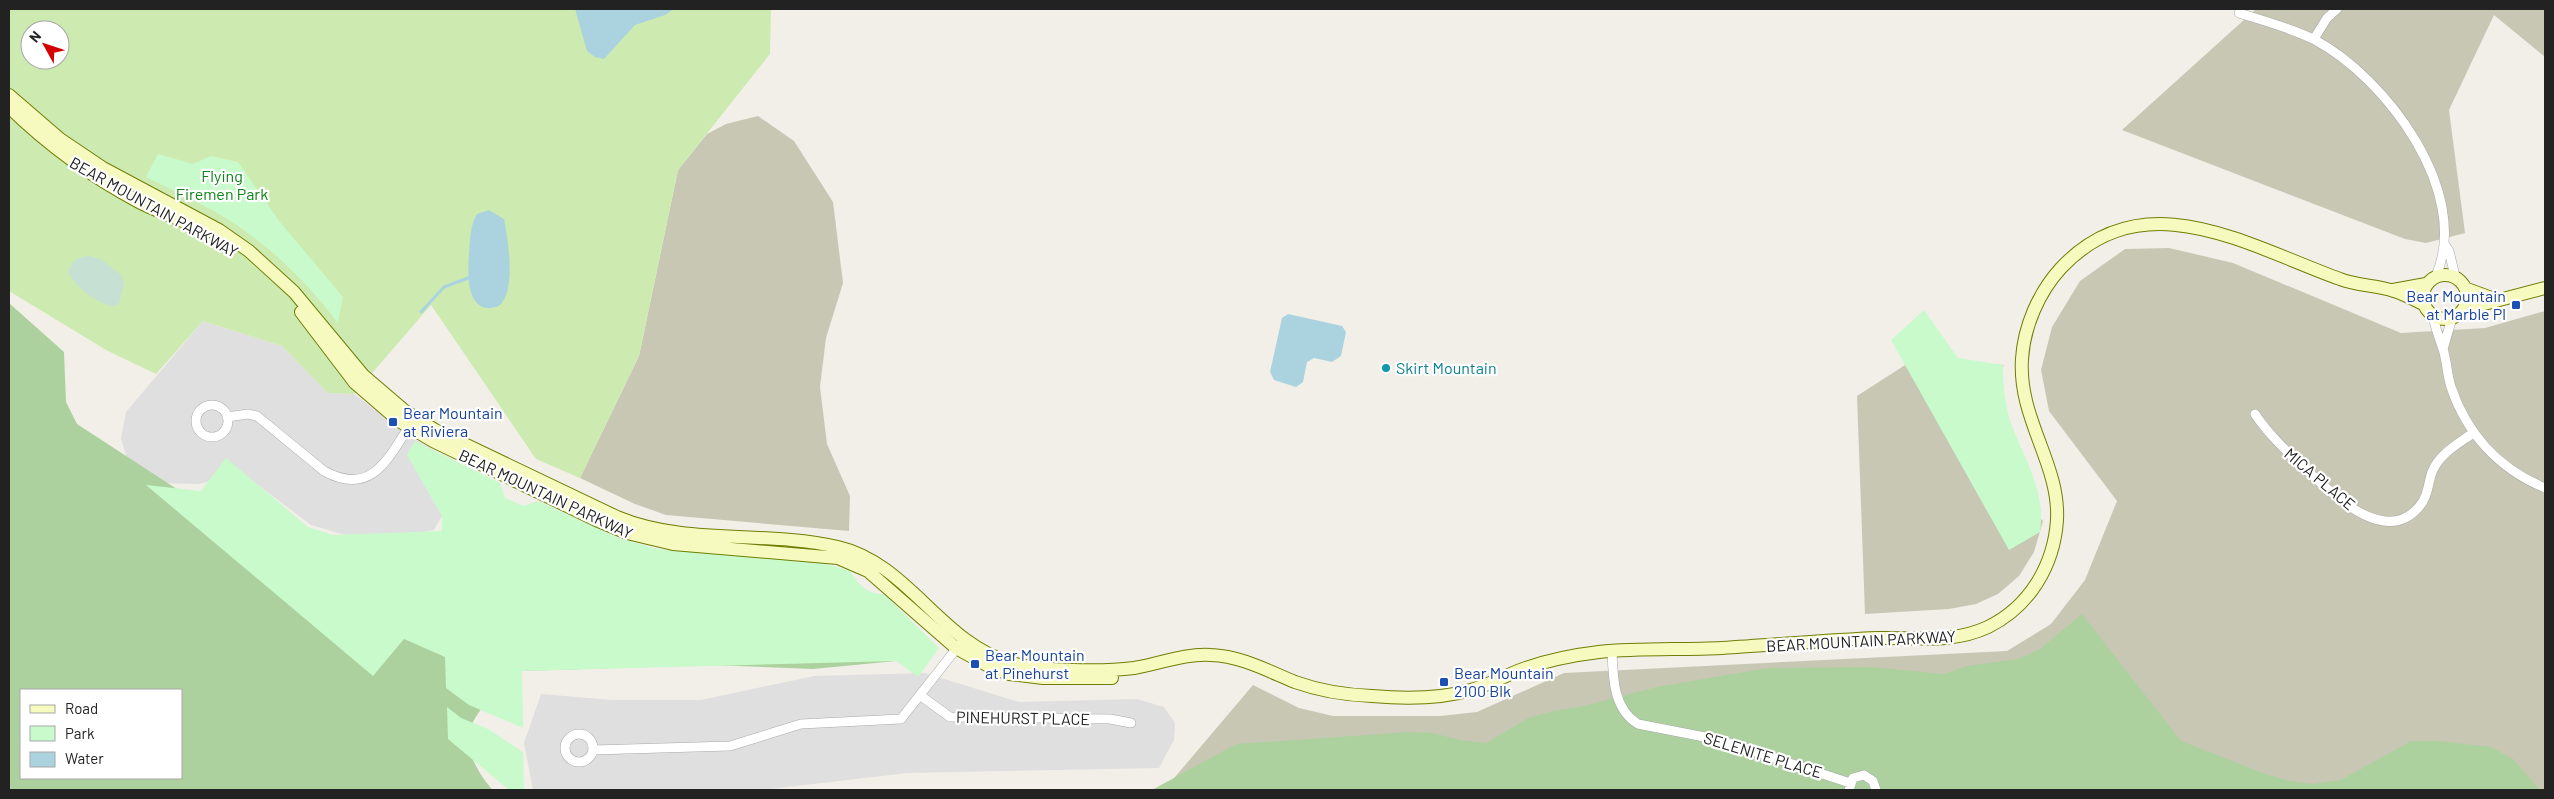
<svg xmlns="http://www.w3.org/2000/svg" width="2554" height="799" viewBox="0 0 2554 799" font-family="Barlow,sans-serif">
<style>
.residential{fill:#e0dfdf}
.construction{fill:#c7c7b4}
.grass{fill:#cdebb0;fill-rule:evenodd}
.forest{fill:#add19e;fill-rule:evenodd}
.wetland{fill:#c6e0d4}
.park{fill:#c8facc}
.water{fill:#aad3df}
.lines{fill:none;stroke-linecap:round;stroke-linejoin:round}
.stream{stroke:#aad3df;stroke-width:3}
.street-casing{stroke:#a9a9a9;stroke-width:10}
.secondary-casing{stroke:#707d05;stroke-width:14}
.street{stroke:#fff;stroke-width:9}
.secondary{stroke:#f7fabf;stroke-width:12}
.transit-dot{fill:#1a4fb4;stroke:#fff;stroke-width:2}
.culture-dot{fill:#0f9aa8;stroke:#fff;stroke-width:2}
.labels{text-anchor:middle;stroke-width:4.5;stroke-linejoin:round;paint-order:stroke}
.park-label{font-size:16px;fill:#0c8416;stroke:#fff}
.street-label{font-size:16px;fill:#222;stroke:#fff}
.transit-label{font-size:16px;fill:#164399;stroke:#fff;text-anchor:start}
.culture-label{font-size:16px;fill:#0d838f;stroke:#fff;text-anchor:start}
</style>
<rect width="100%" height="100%" fill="#f2efe9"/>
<path class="residential" d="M203 321 282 346 328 393 354 394 412 438 469 469 434 530 370 542 311 525 242 473 199 484 161 483 129 465 121 439 126 412Z
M925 673 1019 702 1137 699 1164 707 1175 723 1174 740 1159 768 907 773 762 790H533L524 743 541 694 612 700H701L814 676Z"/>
<path class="construction" d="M2256 9H2545V57L2494 15 2449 110 2465 233 2426 243 2405 239 2122 130Z
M758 116 794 141 833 202 843 283 826 338 820 387 827 444 850 496 849 531 666 515 635 504 580 478 639 356 678 170 707 134 726 124Z
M2169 248 2233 263 2401 333 2485 328 2545 311V790H1164L1253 685 1299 708 1333 716H1440L1477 712 1564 673 2007 651 2051 624 2085 580 2117 501 2049 411 2041 370 2052 327 2080 281 2125 249Z
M1916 358 2004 365 1968 417 1994 471 2043 521 2034 552 2019 576 1998 594 1976 604 1949 609 1865 614 1857 396Z"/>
<path class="grass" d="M9 9H771L770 54 678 170 639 356 580 478 536 459 431 305 354 394 328 393 282 346 203 321 156 374 106 350 9 291ZM30 30H60V60H30Z"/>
<path class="forest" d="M9 303 64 352 66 402 77 424 206 508 896 661 813 669 712 665 521 671C502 684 476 709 469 732 463 749 482 779 493 790H9ZM21 690H181V778H21Z
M2082 614 2181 741 2263 773 2289 781 2313 784 2341 780 2411 741H2438L2491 747 2513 759 2540 790H1152L1236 744 1409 732 1433 733 1459 740 1486 743 1528 718 1553 711 1579 707 1657 687 1768 668 1871 667 1944 674 1967 666 2018 659 2040 649Z"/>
<path class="wetland" d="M89 256 102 260 122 276 124 285 118 306C100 307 75 287 68 272 72 259 77 258 89 256Z"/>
<path class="park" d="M158 154 193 164 211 156 238 162 279 221 343 297 338 323C304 278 263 239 214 211 192 199 168 188 146 177Z
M1924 310 1958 358 2003 365C2003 386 2005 407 2012 426 2026 462 2046 492 2040 532L2009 550 1891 340Z
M415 441 500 483 505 498 524 506 538 501 618 538 658 549 824 563 850 571C858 584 868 595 884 594L939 648 918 677 896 661 522 671 523 728 469 705 446 688 445 657 404 639 373 676 146 485 201 491 226 458 308 527 333 535 442 531V516L407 455Z
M447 707 461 718 488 729 523 752 524 790H509L448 739Z"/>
<path class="water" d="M575 9H674L665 15 635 25 604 59 595 57 587 51Z
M489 210 504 219C508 239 515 283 503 301 500 307 496 307 490 308 465 308 468 271 469 254 470 239 470 226 477 214Z
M1288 314 1342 326 1346 332 1341 356 1332 362 1314 358 1307 362 1303 382 1296 387 1274 380 1270 372 1282 318Z"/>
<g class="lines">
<path class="stream" d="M421 312 444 287 468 278"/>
<defs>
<path id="street" d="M2239 13C2264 21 2291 28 2315 40 2386 78 2472 192 2436 276
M2314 39 2327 18 2337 9
M2445 245 2449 251 2455 276
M2433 316C2435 327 2439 338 2443 349 2447 361 2447 375 2451 387 2467 434 2499 469 2545 488
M2443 349 2452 318
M196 421a16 16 0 1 1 32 0a16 16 0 1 1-32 0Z
M2255 414C2271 438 2291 455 2312 475 2337 498 2386 545 2419 507 2428 497 2428 484 2432 472 2440 453 2458 444 2473 433
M227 417 248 414 257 416 324 471C373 498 389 456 412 422
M1612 651C1613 677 1613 709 1638 724L1720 740 1850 783
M921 696 950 717 1110 719 1131 723
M565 748a14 14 0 1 1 28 0a14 14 0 1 1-28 0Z
M593 750 730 746 801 724 901 719 960 644
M1849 790 1853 778 1864 775 1873 781 1876 790"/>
<path id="secondary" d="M9 95 60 139 103 168 219 230 249 251 294 292 363 375 405 411 435 430 617 517C687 546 765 530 838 547 908 563 941 643 1011 663 1042 671 1102 672 1134 668 1158 664 1186 653 1211 655 1241 656 1268 671 1295 682 1320 691 1346 695 1372 696 1405 699 1440 699 1471 690 1489 685 1506 675 1523 669 1548 660 1573 655 1599 652 1640 648 1681 650 1722 648 1774 645 1826 640 1878 638 1915 637 1952 644 1988 627 2029 607 2054 566 2057 520 2060 464 2018 419 2022 359 2024 326 2039 292 2061 268 2144 180 2248 246 2340 279 2358 286 2376 285 2394 291 2404 294 2415 300 2425 305
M9 107C48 145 90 176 139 202 160 213 184 220 206 232
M2423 297a22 22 0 1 1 44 0a22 22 0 1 1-44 0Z
M2467 289 2497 300
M2393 290 2426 284
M2465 309 2545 288
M301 312 355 383 399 421 433 441 596 520 627 533 673 544 838 558 868 571 956 648 992 668 1009 674 1043 678H1112"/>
</defs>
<use href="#street" class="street-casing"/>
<use href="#secondary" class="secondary-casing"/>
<use href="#street" class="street"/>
<use href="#secondary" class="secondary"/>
</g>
<g class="transit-dot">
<rect x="2511" y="300" width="10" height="10" rx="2.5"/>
<rect x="388" y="417" width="10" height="10" rx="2.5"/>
<rect x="970" y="659" width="10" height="10" rx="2.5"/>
<rect x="1439" y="677" width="10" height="10" rx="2.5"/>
</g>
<circle class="culture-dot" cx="1386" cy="368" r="5"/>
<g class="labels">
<g class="park-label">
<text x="222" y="182">Flying<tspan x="222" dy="18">Firemen Park</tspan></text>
</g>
<g class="street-label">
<text transform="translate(154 207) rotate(29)" y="6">BEAR MOUNTAIN PARKWAY</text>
<text transform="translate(2320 479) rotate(40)" y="6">MICA PLACE</text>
<text transform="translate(546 494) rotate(25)" y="6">BEAR MOUNTAIN PARKWAY</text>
<text transform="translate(1861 641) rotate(-3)" y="6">BEAR MOUNTAIN PARKWAY</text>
<text transform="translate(1023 718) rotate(1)" y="6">PINEHURST PLACE</text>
<text transform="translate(1763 755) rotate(17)" y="6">SELENITE PLACE</text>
</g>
<g class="transit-label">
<text x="2506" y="302" text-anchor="end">Bear Mountain<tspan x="2506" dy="18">at Marble Pl</tspan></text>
<text x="403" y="419">Bear Mountain<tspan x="403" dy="18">at Riviera</tspan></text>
<text x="985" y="661">Bear Mountain<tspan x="985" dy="18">at Pinehurst</tspan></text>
<text x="1454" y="679">Bear Mountain<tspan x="1454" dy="18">2100 Blk</tspan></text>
</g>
<g class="culture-label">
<text x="1396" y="374">Skirt Mountain</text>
</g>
</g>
<rect width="2554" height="799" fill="none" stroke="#222222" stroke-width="20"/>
<rect x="20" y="689" width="162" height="90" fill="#ffffff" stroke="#a7a7a7"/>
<rect x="30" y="705" width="25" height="8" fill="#f7fabf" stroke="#a7a7a7"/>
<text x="65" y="714" font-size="15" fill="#222222">Road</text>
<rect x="30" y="726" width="25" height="15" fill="#c8facc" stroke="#a7a7a7"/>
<text x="65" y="739" font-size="15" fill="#222222">Park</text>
<rect x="30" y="752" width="25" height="15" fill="#aad3df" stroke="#a7a7a7"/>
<text x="65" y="764" font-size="15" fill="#222222">Water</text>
<g transform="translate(45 45) rotate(310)"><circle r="24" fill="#ffffff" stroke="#a7a7a7"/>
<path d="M0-4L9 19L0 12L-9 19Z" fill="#d40000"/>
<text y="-8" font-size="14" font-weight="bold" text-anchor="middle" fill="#222222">N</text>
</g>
</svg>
